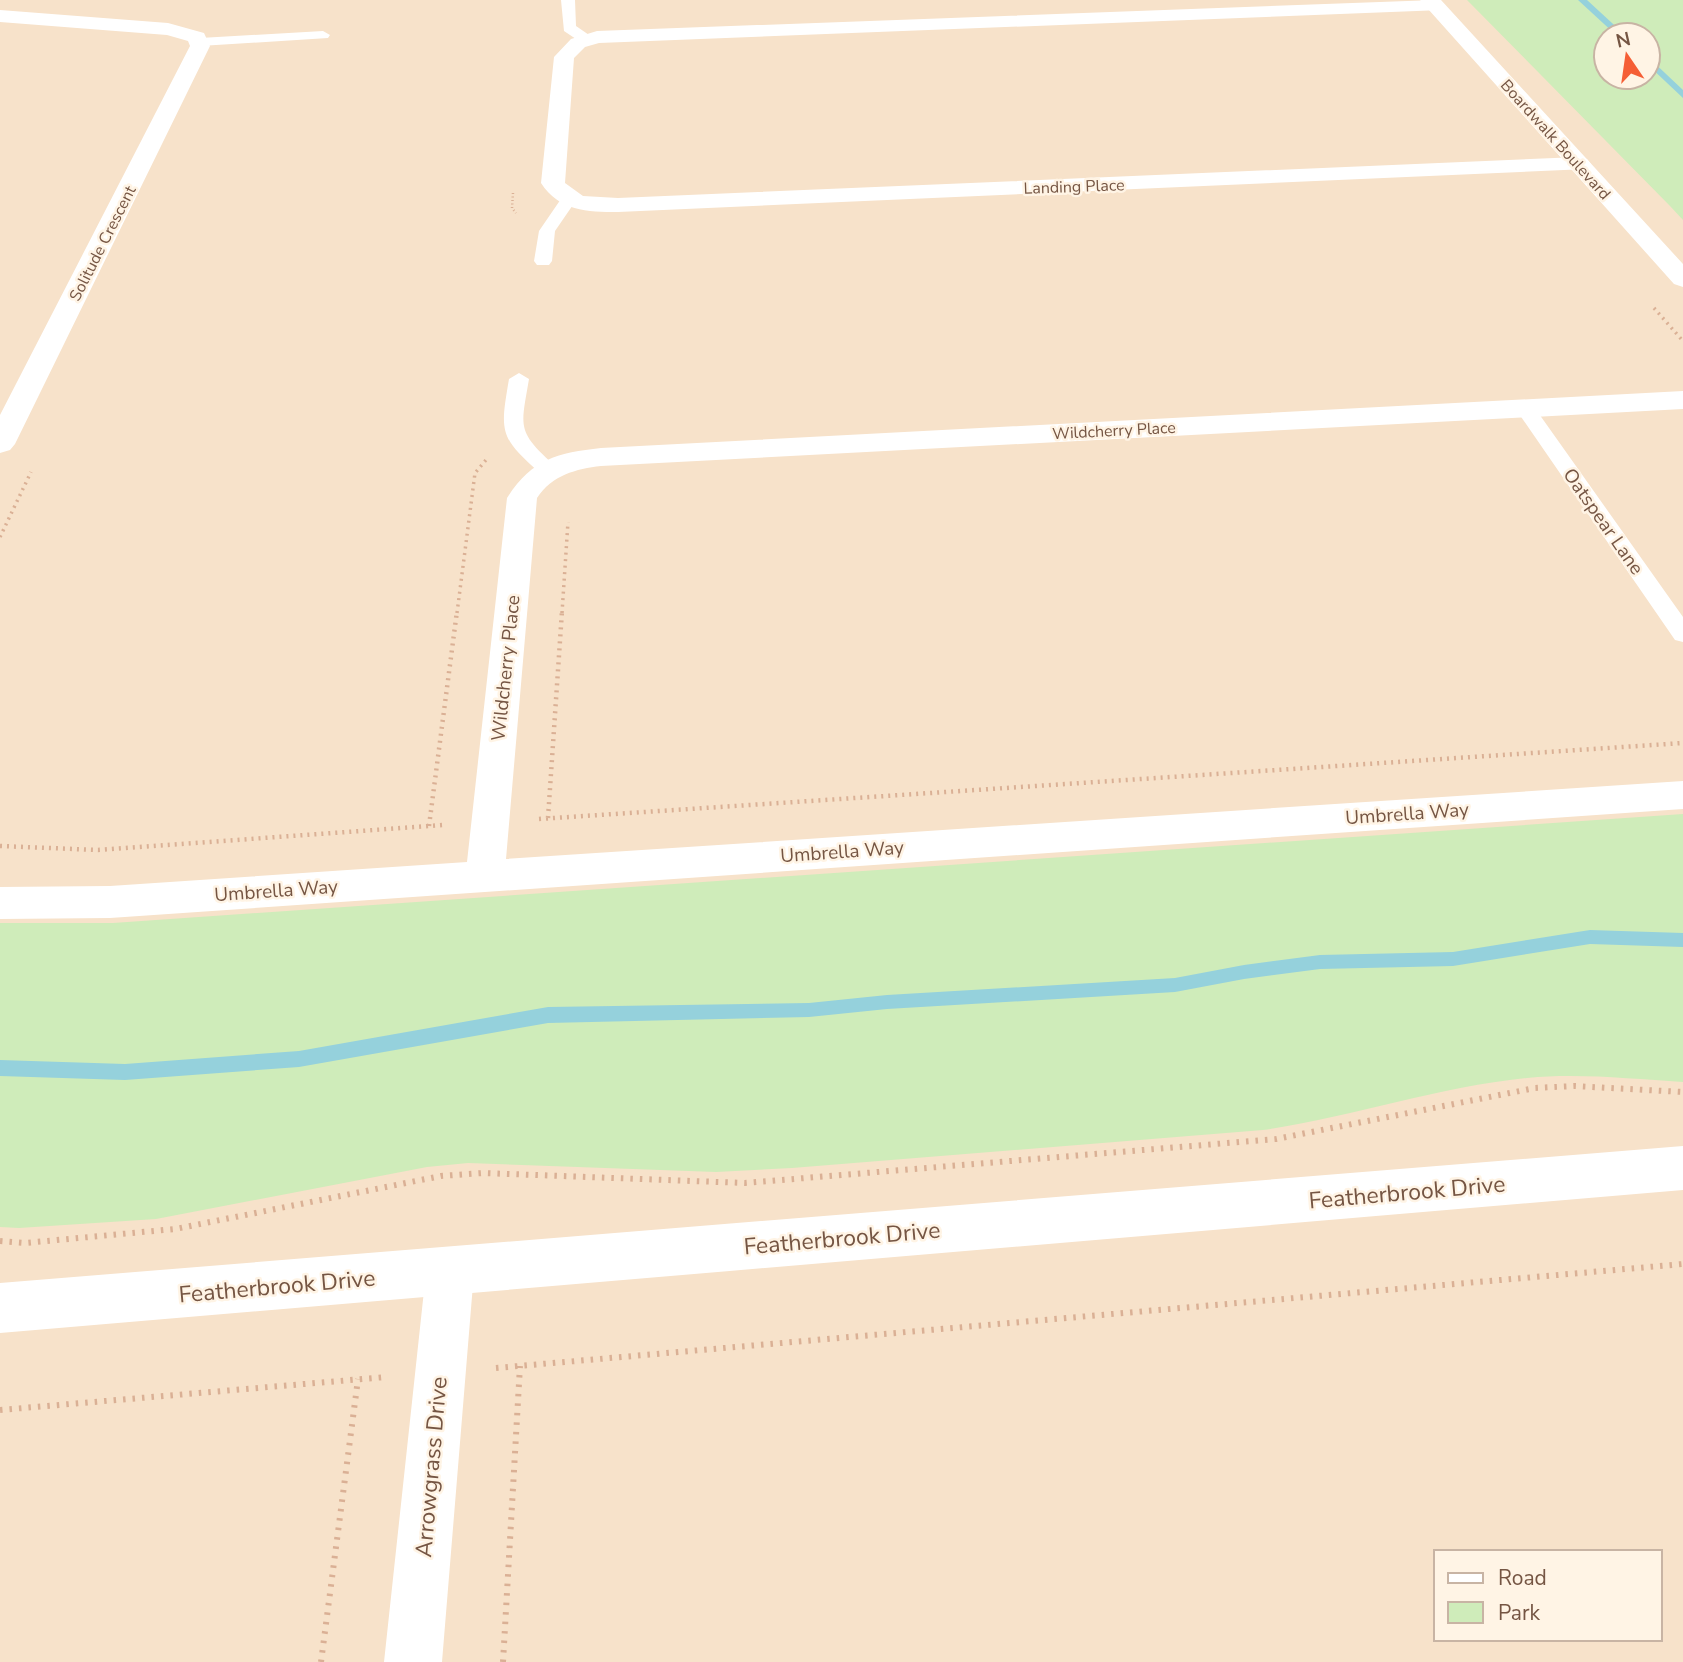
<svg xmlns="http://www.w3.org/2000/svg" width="1683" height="1662" viewBox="0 0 1683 1662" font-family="'Nunito Sans',sans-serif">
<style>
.residential{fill:#f7e2ca;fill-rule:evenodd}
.green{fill:#cfecba;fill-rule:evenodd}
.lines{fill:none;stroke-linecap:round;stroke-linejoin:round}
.stream{fill:#95d1dc;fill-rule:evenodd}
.path-far3{stroke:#dab095;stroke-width:2.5;stroke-dasharray:1 2.5;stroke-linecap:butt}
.path-far2{stroke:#dab095;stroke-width:3.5;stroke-dasharray:2 4.5;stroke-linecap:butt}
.path-far1{stroke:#dab095;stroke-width:4.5;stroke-dasharray:2 5;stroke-linecap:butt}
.path{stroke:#dab095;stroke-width:6;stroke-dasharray:2.5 7;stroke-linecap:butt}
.service{fill:#fff;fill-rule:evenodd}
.minor{fill:#fff;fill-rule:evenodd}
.tertiary{fill:#fff;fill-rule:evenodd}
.labels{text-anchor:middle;stroke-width:5;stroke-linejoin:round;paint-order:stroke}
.far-street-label{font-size:16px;fill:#755543;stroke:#fff4e5}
.street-label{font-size:19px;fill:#755543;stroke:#fff4e5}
.near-street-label{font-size:23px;fill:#755543;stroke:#fff4e5}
</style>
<rect width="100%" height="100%" fill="#fef1dc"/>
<path class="residential" d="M0 0H1683V1662H0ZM1606 35H1648V77H1606ZM1436 1552H1660V1639H1436Z"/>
<path class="green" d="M1467 0H1683V220L1670 206ZM1648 35V77H1606V35Z
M1683 814V1082C1631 1079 1579 1073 1527 1078 1438 1087 1352 1117 1263 1130L792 1168 716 1172 468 1163 427 1167 156 1219 19 1228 0 1227V923H113Z"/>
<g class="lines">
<path class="stream" d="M1578 0H1587L1625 35H1616Z
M1648 57 1683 90V98L1648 65Z
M1590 930 1683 933V947L1590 944 1453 966 1320 969 1244 979 1175 992 887 1009 809 1017 548 1023 299 1067 125 1080 0 1076V1060L125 1064 299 1051 548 1007 809 1003 887 995 1175 978 1244 965 1320 955 1453 952Z"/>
<path class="path-far3" d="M513 193 512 208 516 213"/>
<path class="path-far2" d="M1654 308 1683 341
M0 537 31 472
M457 613 475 473 486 460
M562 613 568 522"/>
<path class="path-far1" d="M548 818 562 611
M539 819 1683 743
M429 826 457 611
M0 846 98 850 443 825"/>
<path class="path" d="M0 1241 25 1243 175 1229 441 1176 483 1173 745 1183 1276 1139 1535 1088 1574 1086 1683 1092
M496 1368 1683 1264
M0 1410 386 1377
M321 1662 358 1379
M503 1662 520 1366"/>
<path class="service" d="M561 0H575L576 26 592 37V43H582L564 31Z
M323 31 330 35 328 38 200 46 193 42 200 38Z
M569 194 577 199 555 231 552 261 549 265H537L534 261 539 231 563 196Z
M519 373 529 379C521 427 516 431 554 465L557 469 554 473H540C499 437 500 432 509 379Z
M1525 402 1532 404 1683 617V642L1675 640 1515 408Z"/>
<path class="minor" d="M1435 0 1442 2 1445 6 1442 10 599 43 585 47 574 58 565 183 583 196 618 198 1579 157 1587 159 1591 164 1587 169 618 212C587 212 559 211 541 183L554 57 571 39 597 31Z
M0 10 168 23 204 33 210 46 15 444 10 450 0 453V415L190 46 188 41 167 35 0 22Z
M1683 391V409L601 466C576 469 552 475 537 498L506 859 1683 781V809L110 918 0 919V887L110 886 467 862 507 498C532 459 557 453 601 448Z
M450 1248 467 1255 474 1272 442 1662H384L426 1272 433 1255Z"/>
<path class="tertiary" d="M1420 0H1441L1683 264V287L1674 284Z
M1683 1146V1190L0 1333V1283Z"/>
</g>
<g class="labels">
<g class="far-street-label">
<text transform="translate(1556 139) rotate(48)" y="6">Boardwalk Boulevard</text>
<text transform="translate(1074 186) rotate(-2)" y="6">Landing Place</text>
<text transform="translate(102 243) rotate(-63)" y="6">Solitude Crescent</text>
<text transform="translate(1114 430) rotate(-3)" y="6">Wildcherry Place</text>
</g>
<g class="street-label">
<text transform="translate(1604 521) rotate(55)" y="7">Oatspear Lane</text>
<text transform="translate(505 668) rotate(-84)" y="7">Wildcherry Place</text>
<text transform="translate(1407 813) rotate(-4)" y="7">Umbrella Way</text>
<text transform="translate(842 851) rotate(-4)" y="7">Umbrella Way</text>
<text transform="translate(276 890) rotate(-4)" y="7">Umbrella Way</text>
</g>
<g class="near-street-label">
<text transform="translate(1407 1192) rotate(-5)" y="8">Featherbrook Drive</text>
<text transform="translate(842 1238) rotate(-5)" y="8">Featherbrook Drive</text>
<text transform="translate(277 1286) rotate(-5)" y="8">Featherbrook Drive</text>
<text transform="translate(431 1467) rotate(-85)" y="8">Arrowgrass Drive</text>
</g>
</g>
<rect x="1434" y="1550" width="228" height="91" fill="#fff4e5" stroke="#c8b4a4" stroke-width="2"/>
<rect x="1448" y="1573" width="35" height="10" fill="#ffffff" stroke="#c8b4a4" stroke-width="2"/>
<text x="1498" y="1585" font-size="21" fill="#755543">Road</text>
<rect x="1448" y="1602" width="35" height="21" fill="#cfecba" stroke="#c8b4a4" stroke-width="2"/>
<text x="1498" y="1620" font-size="21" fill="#755543">Park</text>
<g transform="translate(1627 56) rotate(347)"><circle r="33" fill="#fff4e5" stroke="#c8b4a4" stroke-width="2"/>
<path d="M0-5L12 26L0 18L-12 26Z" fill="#f55e35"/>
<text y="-10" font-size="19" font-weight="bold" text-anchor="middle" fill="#755543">N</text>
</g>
</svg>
